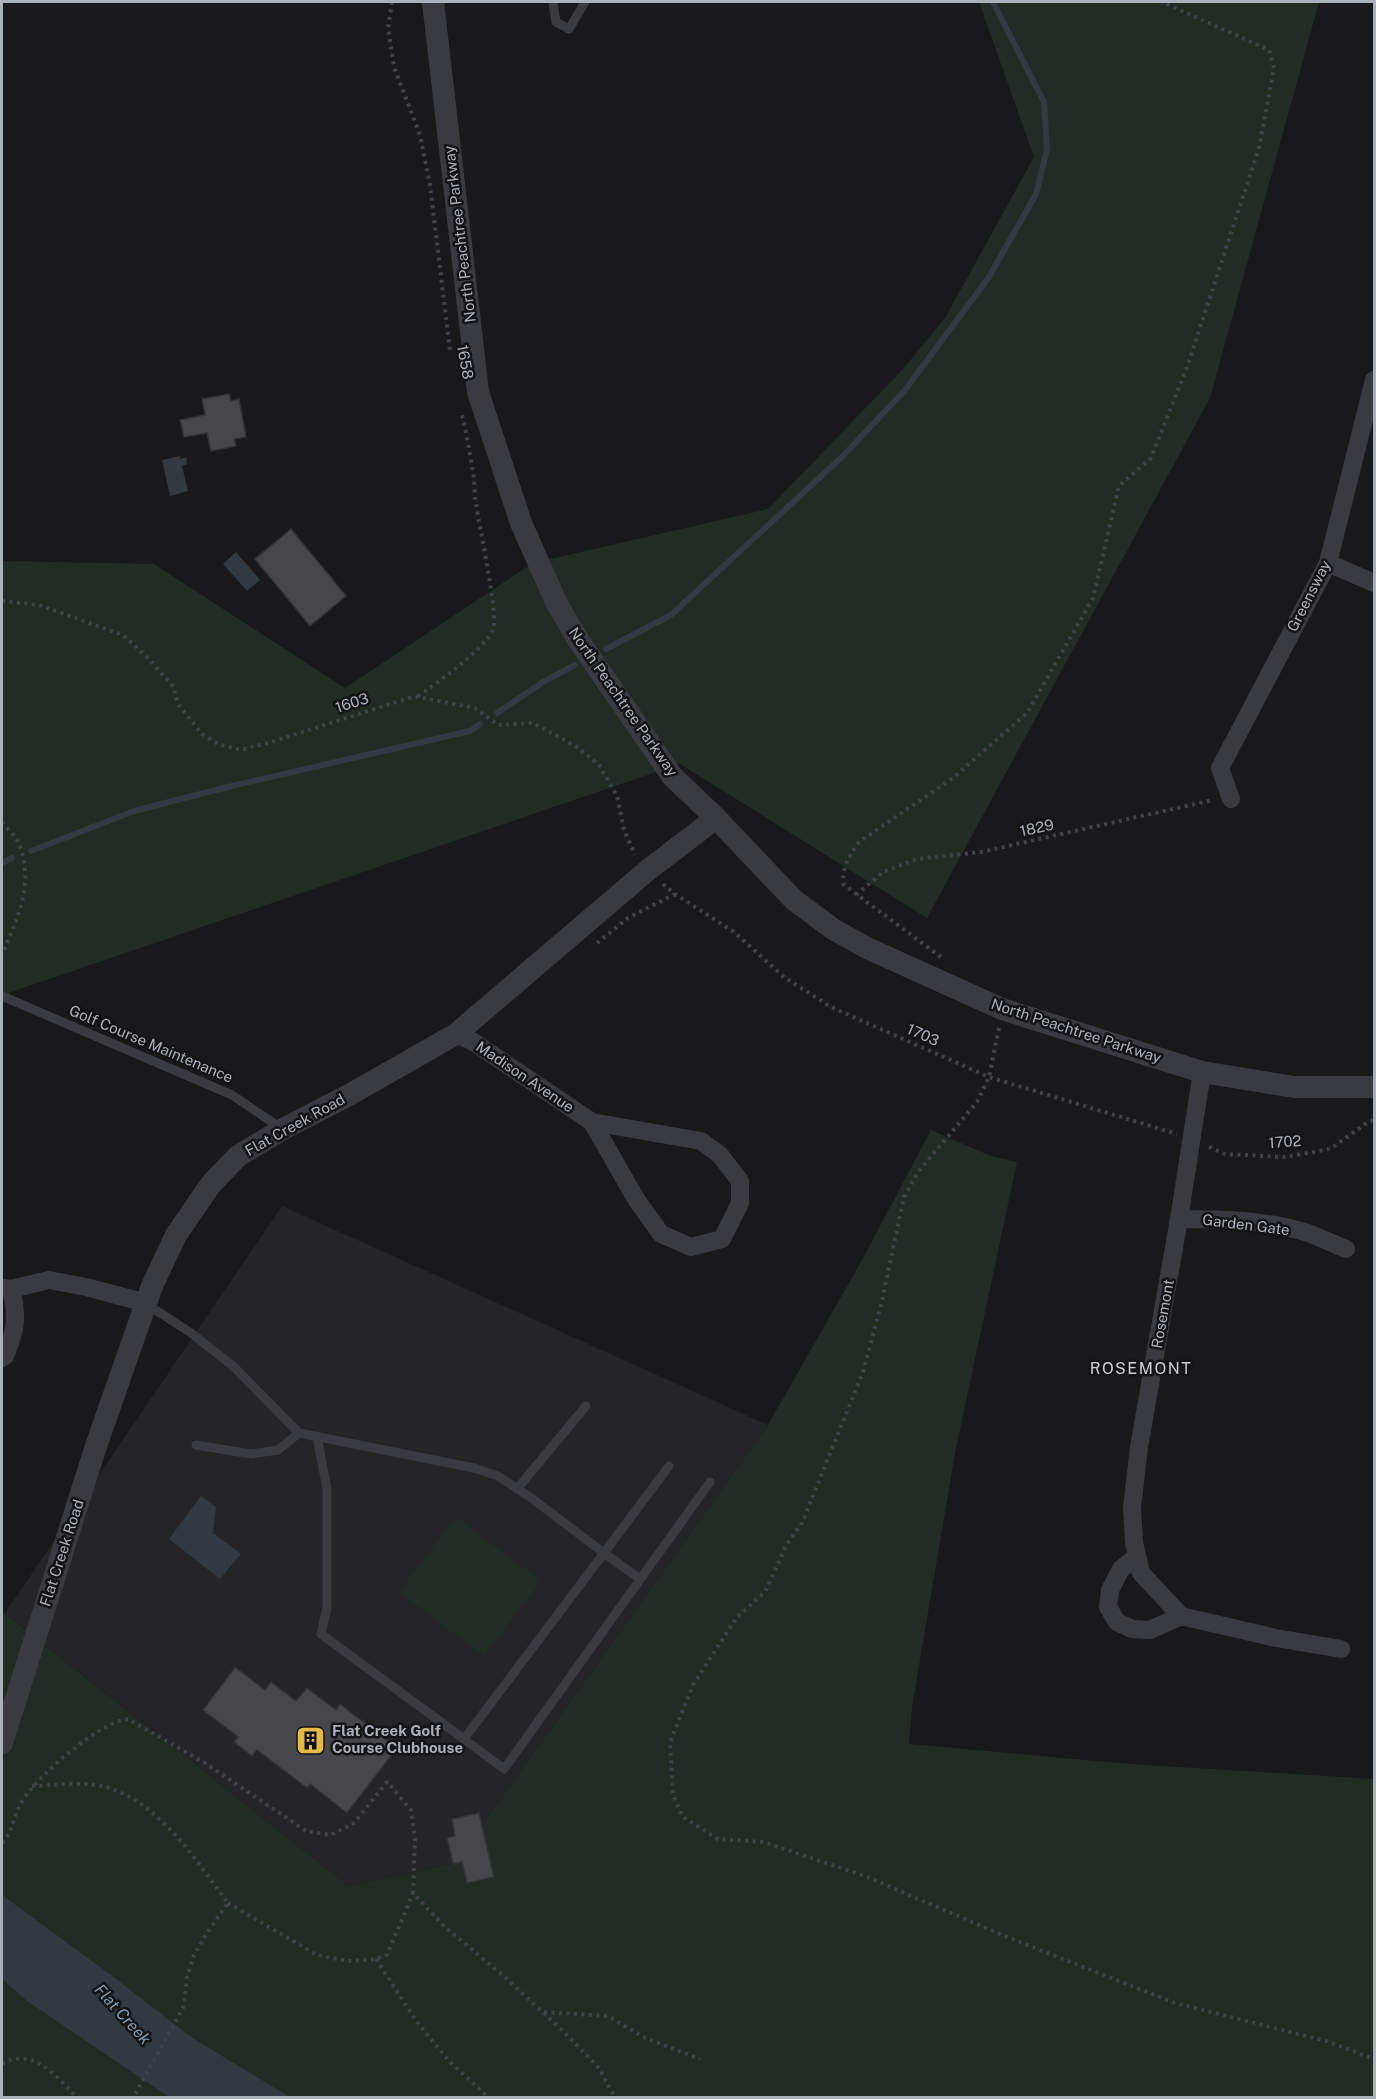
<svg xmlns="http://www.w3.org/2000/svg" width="1376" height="2099" viewBox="0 0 1376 2099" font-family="'Public Sans',sans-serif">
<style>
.built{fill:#252528}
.green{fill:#232b25}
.water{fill:#323940}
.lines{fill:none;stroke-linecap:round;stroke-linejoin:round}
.stream{stroke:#323940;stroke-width:6}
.building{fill:#46464b;stroke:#333337;stroke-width:1.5}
.path{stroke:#404247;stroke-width:4;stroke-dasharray:3 4.5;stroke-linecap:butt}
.service{stroke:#3a3b40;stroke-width:9}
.minor{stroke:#3a3b40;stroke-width:18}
.tertiary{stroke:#3a3b40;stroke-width:22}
.labels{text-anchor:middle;stroke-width:5;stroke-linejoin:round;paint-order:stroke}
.street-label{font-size:15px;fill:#acb0b9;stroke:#141416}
.poi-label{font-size:15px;font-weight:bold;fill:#acb0b9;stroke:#141416;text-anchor:start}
.neighbourhood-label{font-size:16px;letter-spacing:1.5px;fill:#cdcfd6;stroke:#141416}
.water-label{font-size:16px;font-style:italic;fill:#879bb1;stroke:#141416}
</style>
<rect width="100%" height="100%" fill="#19191b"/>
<path class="built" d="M282 1206 768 1425 455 1863 349 1886 5 1613Z"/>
<path class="green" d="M979 2H1319L1210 398 927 918 680 764 11 992 2 999V561L154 564 345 688 533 563 768 509 903 369 945 318 1034 157Z
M931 1130 991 1156 1017 1162 955 1453 912 1707 909 1744 1130 1764 1374 1779V2097H2V1611L349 1886 455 1863 768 1425 862 1260Z
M456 1517 541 1581 484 1656 399 1592Z"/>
<path class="water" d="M180 456V459L186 457 187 464 182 466 188 491 170 496 162 460Z
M236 552 260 580 247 591 223 564Z
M201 1496 216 1507 213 1533 241 1554 220 1579 169 1539Z
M2 1895 111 1975 191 2037 290 2097H169L27 2001 2 1979Z"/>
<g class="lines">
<path class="stream" d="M606 649 671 615 843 456 905 390 989 277 1036 194 1047 149 1044 102 993 2
M497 713 543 682 575 665
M31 851 134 811 228 787 470 731 480 724
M2 863 12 858"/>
</g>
<path class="building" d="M229 394 231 401 239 399 246 437 234 439 236 446 211 451 207 433 184 437 180 420 205 415 202 399Z
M291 529 346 596 310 626 255 559Z
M235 1667 265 1690 271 1682 296 1701 307 1688 336 1710 340 1704 397 1748 347 1813 310 1784 307 1788 257 1750 252 1756 234 1742 238 1737 203 1710Z
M479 1813 494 1877 467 1883 462 1862 453 1864 447 1838 455 1836 452 1819Z"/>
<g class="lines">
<path class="path" d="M392 2 388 28 394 67 420 135 430 185 450 351
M2 601 39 605 123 635 147 657 173 686 178 704 202 734 218 744 240 750 268 743 409 698 418 697 475 708 498 725 533 723 577 747 599 765 617 796 624 830 635 855
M418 696C437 683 484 650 493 630 499 616 479 526 476 504 474 494 475 483 473 472 470 453 466 433 462 414
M2 822C7 829 16 836 19 844 35 884 17 919 2 955
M663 884 675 894 734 932 784 977 831 1007 989 1077 1177 1134
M856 895 883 872 917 859 981 852 1213 800
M597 943 628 918 675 894
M941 957 844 885C841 868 849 856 859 842L953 778 1027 713 1093 598 1119 486 1151 458 1187 367 1259 148 1274 68 1269 50 1162 2
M999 1028 989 1077 977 1102 918 1172 904 1197 881 1305 863 1372 802 1523 787 1544 765 1592 737 1617 693 1685 670 1742 673 1795 683 1817 718 1839 763 1842 865 1876 1007 1937 1175 2003 1326 2041 1374 2059
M1209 1147 1225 1154 1285 1157 1330 1149 1368 1122 1374 1120
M32 1786C58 1785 90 1780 115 1790 165 1810 196 1861 228 1903L209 1930 194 1955 187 1976 184 2006 133 2098
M2 1843C13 1832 13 1817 21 1803 36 1777 99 1722 128 1719L205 1763 306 1831 331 1835 354 1823 387 1782 411 1810 415 1839 413 1893 445 1927 506 1978 569 2037 599 2068 615 2098
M228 1903 317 1955 348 1961 376 1959 387 1955 413 1893
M376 1959 417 2022 448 2060 489 2098
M544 2012 608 2016 645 2038 700 2059
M2 2064C32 2046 58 2077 77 2098"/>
<path class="service" d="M553 2 556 22 569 29 585 2
M2 996 232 1095 281 1128
M148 1305 191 1333 233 1366 299 1433 474 1468 498 1476 530 1497 604 1553 464 1739 321 1634 327 1608V1489L317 1437
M196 1445 251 1454 278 1450 299 1433
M517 1489 586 1406
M640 1579 604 1553 669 1466
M464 1739 504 1769 710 1482"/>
<path class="minor" d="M1328 563 1374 583
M1231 799 1220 768 1328 563 1374 380
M456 1034 472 1041 592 1122
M1202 1072 1179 1219 1139 1447 1132 1508 1134 1542 1141 1573 1181 1616 1276 1638 1341 1649
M592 1122 701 1141 720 1155 740 1181V1203L722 1239 691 1247 661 1234 636 1199Z
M1179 1219C1223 1219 1269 1220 1311 1234 1323 1239 1334 1244 1346 1249
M2 1288 11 1289 49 1280 86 1287 146 1303
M2 1358 5 1356C16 1329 18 1318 11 1289
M1137 1556 1121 1569 1110 1590 1108 1607 1117 1622 1132 1629 1150 1630 1181 1616"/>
<path class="tertiary" d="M433 2 478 392 521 523 557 604 577 638 672 776 716 818 794 900 833 929 867 948 1002 1009 1202 1072 1294 1087H1374
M2 1743 96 1446 152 1286 176 1235 211 1184 238 1156 283 1129 349 1095 456 1034 648 870 716 818"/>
</g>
<defs>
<symbol id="building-square" viewBox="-11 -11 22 22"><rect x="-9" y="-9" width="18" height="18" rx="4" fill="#e4b948" stroke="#141416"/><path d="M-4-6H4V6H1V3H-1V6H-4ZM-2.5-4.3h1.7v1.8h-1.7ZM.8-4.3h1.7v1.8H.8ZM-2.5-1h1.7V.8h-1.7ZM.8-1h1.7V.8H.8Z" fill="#111"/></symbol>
</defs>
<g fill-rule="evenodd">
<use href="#building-square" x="294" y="1724" width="33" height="33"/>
</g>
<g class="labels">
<g class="street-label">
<text transform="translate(460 234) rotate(-97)" y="5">North Peachtree Parkway</text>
<text transform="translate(465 362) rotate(80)" y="5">1658</text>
<text transform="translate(1309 596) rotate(-63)" y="5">Greensway</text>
<text transform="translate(623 702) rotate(55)" y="5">North Peachtree Parkway</text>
<text transform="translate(352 703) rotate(-18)" y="5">1603</text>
<text transform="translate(1037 828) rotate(-12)" y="5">1829</text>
<text transform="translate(1076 1031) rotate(18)" y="5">North Peachtree Parkway</text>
<text transform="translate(923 1035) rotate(24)" y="5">1703</text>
<text transform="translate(151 1044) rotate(23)" y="5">Golf Course Maintenance</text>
<text transform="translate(525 1077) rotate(34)" y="5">Madison Avenue</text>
<text transform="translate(295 1125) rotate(-29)" y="5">Flat Creek Road</text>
<text transform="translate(1285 1142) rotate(-4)" y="5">1702</text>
<text transform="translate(1246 1225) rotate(7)" y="5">Garden Gate</text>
<text transform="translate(1163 1314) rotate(-80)" y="5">Rosemont</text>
<text transform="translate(62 1553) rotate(-72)" y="5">Flat Creek Road</text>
</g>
<g class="poi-label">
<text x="332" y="1736">Flat Creek Golf<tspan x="332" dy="17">Course Clubhouse</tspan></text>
</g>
<g class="neighbourhood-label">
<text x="1141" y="1374">ROSEMONT</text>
</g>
<g class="water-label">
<text transform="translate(123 2014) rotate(48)" y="6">Flat Creek</text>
</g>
</g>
<rect width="1376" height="2099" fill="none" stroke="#acb0b9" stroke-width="6"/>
</svg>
